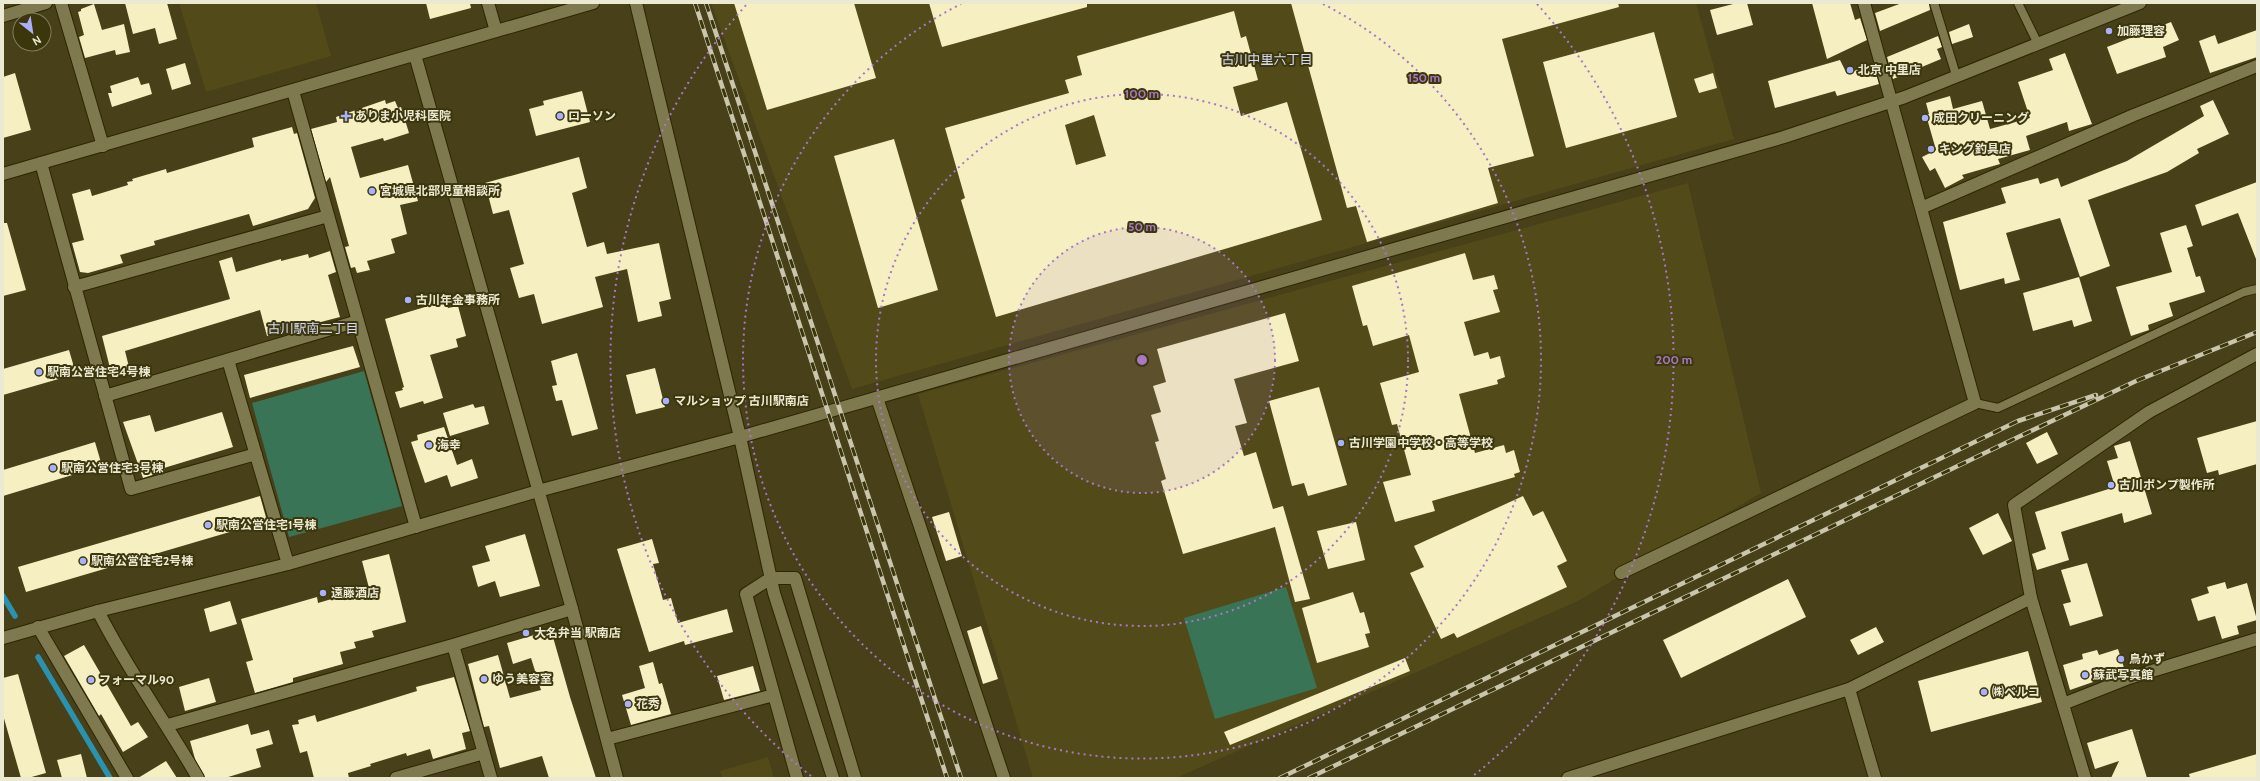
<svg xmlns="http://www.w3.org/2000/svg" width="2260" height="781" viewBox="0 0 2260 781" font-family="Cabin,'Noto Sans JP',sans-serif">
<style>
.built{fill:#524a19}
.green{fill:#3a7457}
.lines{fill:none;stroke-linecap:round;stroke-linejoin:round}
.stream{stroke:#2a92ae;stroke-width:5.5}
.building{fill:#f5efc2;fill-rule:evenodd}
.lane-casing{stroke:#2d2600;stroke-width:10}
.street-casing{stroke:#2d2600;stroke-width:14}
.secondary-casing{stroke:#2d2600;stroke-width:14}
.lane{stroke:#7f7950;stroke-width:8}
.street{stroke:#7f7950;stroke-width:12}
.secondary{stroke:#7f7950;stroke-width:12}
.rail-casing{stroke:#cac6ad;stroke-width:4.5}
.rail{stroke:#3c360c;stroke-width:3;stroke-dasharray:9;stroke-linecap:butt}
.ring{fill:none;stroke:#a878c7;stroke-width:2;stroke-dasharray:2 4}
.poi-dot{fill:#aab0fb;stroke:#3c360c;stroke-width:1.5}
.labels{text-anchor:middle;stroke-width:4;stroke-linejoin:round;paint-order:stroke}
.poi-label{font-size:12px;font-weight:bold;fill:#ece9d3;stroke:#3c360c;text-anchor:start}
.neighbourhood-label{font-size:13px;fill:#d7daf7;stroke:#3c360c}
.centre{fill:#a878c7;stroke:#3c360c;stroke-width:2}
.ring-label{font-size:12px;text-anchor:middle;font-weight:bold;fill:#a878c7;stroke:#3c360c;stroke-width:4;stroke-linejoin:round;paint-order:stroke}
</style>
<rect width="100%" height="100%" fill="#474018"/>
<path class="built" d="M179 3H316L331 56 206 92Z
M711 3H1696L1734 139 852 389Z
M1688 183 1761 493 1578 601 1176 778H1033L918 394Z
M768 757 774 778H722L720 771Z"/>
<path class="green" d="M364 371 402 506 289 537 252 403Z
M1286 587 1317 688 1215 719 1184 618Z"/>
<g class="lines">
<path class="stream" d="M3 596 15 616
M38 657 110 778"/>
</g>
<path class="building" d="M125 3H167L177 39 159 44 155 28 133 34Z
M426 3H470L471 8 430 19Z
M734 3H854L876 78 767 110Z
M929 3H1087V7L942 47Z
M1291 3H1618L1619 7 1502 39 1534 156 1488 168 1498 203 1367 242 1356 206 1347 208Z
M1737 3H1747L1753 25 1717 35 1710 10Z
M1812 3H1850L1855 20 1860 18 1867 40 1827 59Z
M1902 3H1929L1930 10 1880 31 1875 13Z
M94 4 102 30 124 24 130 52 116 55 115 50 85 58 79 37 84 35 78 12 81 11V9Z
M1234 11 1241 38 1246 36 1258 80 1233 87 1241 116 1287 102 1322 220 996 317 961 200 965 198 945 128 1069 93 1065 80 1082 75 1077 56ZM1094 115 1106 156 1076 165 1065 125Z
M2171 22 2179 40 2163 47 2166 57 2117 74 2107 47Z
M1969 24 1973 37 1952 44 1949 32Z
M2257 30V57L2210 73 2199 41 2215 35 2218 44Z
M1654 32 1677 117 1566 148 1543 62Z
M1938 36 1942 47 1937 49 1941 59 1893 79 1887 57Z
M2065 53 2092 124 2069 131 2067 122 2026 136 2030 150 1998 159 2000 164 1962 175 1964 178 1945 188 1935 168 1930 171 1922 157 1936 150 1926 115 1929 114 1926 103 1950 96 1953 109 1982 101 1990 129 2030 118 2018 82 2053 70 2049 59Z
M1840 60 1847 74 1873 63 1879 84 1837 96 1835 91 1775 108 1768 81Z
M185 63 191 84 172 90 166 69Z
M15 73 31 130 3 138V77Z
M1713 73 1717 88 1699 93 1694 79Z
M138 77 141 85 149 83 152 94 112 107 108 93H112L110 86Z
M582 91 590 122 536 136 529 109 544 105 543 101Z
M385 100 386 104 395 101 398 108 401 107 409 133 384 141 383 138 351 147 360 178 408 165 418 201 400 205 407 234 391 239 395 253 367 261 370 270 357 273 355 267 351 268 345 247 349 246 330 177 326 182 311 129 337 122 336 117Z
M2213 100 2229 134 2197 149 2199 153 2167 172 2088 200 2110 266 2080 277 2060 218 2006 233 2020 280 2005 284 2004 278 1960 290 1943 222 2006 203 2001 188 2038 178 2040 184 2058 178 2061 187 2127 161 2204 116 2200 106Z
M292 127 294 134 297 133 315 198 308 209 253 226 249 214 154 241 155 245 120 255 123 263 88 273 80 272 72 243 84 240 72 194 90 189 92 196 128 185 127 182 133 181 132 179 166 169 167 173 254 147 252 138Z
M894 139 938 290 878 308 834 156Z
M579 157 587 188 572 193 587 247 604 242 607 254 659 243 671 299 659 302 662 316 638 322 627 269 595 277 603 307 542 324 534 294 519 298 510 268 524 264 509 210 493 214 485 183Z
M2257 182V259H2256L2238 213 2202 226 2195 205Z
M3 223H7L26 290 3 296Z
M2186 225 2193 246 2187 248 2196 277 2200 276 2205 292 2169 303 2173 316 2148 325 2149 330 2131 336 2116 287 2172 272 2160 233Z
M330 251 336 272 328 275 340 317 267 336 260 310 125 351 130 371 112 376 102 336 230 299 219 261 232 257 236 272 281 259V261L308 254 309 258Z
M1465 253 1473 280 1494 275 1498 289 1493 290 1500 312 1464 322 1474 356 1488 352 1490 359 1500 356 1505 377 1497 380 1498 384 1459 394 1475 453 1504 445 1506 453 1514 450 1520 472 1514 474 1515 477 1432 501 1435 511 1395 522 1383 482 1411 475 1397 424 1392 425 1380 383 1419 372 1409 335 1373 346 1367 325 1363 326 1352 286Z
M2079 277 2092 321 2074 327 2072 320 2033 331 2023 293Z
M445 301 448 308 458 306 466 336 456 339 458 347 430 355 443 398 424 404 423 401 400 408 395 392 403 390 402 388 404 387 385 319Z
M1285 313 1299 361 1234 379 1247 423 1235 426 1244 456 1256 452 1273 509 1283 506 1310 599 1295 602 1275 527 1183 554 1161 481 1166 479 1155 442 1159 441 1151 415 1161 412 1153 386 1166 382 1157 349Z
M353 346 360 367 250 398 244 375Z
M69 350 76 374 3 395V369Z
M577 353 598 429 572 436 562 400 556 401 552 386 557 385 551 361Z
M655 368 665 407 636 414 626 375Z
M1319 387 1347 485 1308 496 1304 483 1292 486 1269 401Z
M473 404 475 408 484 406 489 424 450 436 443 413Z
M222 412 233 447 164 468 165 471 143 478 123 422 150 415 155 432Z
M2257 421V464L2219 475 2218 470 2207 473 2197 438Z
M444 427 457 465 472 459 478 478 451 487 447 475 425 483 411 442 418 440 417 435Z
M2047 432 2058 454 2037 464 2026 443Z
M2130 441 2152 514 2124 523 2122 513 2061 532 2069 560 2037 570 2032 554 2046 549 2035 512 2115 487 2107 461 2118 458 2114 446Z
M95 442 102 466 3 496V470Z
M260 496 267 521 26 592 18 567Z
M1523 496 1533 516 1543 511 1567 561 1557 566 1567 587 1457 638 1454 633 1441 639 1410 573 1424 567 1414 546Z
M949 512 962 556 946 561 932 517Z
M1998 513 2012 541 1983 555 1969 528Z
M1356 522 1365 560 1328 569 1317 531Z
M525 534 540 586 500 597 495 581 478 587 472 566 490 561 485 546Z
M652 539 659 563 653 564 663 600 671 598 678 623 727 609 733 632 685 645 684 641 649 652 617 549Z
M389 554 406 622 372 631 374 637 354 642 356 648 340 652 343 664 293 678V682L255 693 246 662 253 660 241 619 317 597 318 603 369 588 362 561Z
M2087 563 2103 616 2070 626 2063 604 2071 602 2061 570Z
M1788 579 1806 617 1681 678 1663 640Z
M2225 582 2227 589 2247 583 2257 620 2237 626 2239 634 2222 639 2215 616 2198 621 2191 599 2209 593 2207 587Z
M1353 592 1360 613 1364 612 1370 633 1365 634 1369 647 1317 663 1302 608Z
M230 601 237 624 210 632 204 609Z
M981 626 998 679 983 684 967 631Z
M1876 627 1884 642 1858 655 1850 640Z
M551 630 570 697 596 778H549L542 756 500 768 489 726 484 727 468 664 498 655 510 698 541 690 531 658 513 664 507 643Z
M84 645 131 726 138 722 148 737 123 752 101 714 99 716 64 656Z
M2118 649 2125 671 2070 690 2063 665 2083 659 2082 654 2097 650 2099 655Z
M2028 651 2042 702 1931 732 1918 681Z
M1405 658 1410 671 1230 745 1224 732Z
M653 662 659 684 662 683 671 714 631 725 622 695 645 688 639 666Z
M753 666 760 691 724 700 717 676Z
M18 674 46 773 28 778H21L3 715V678Z
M454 677 470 731 462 733 466 749 433 759 430 749 407 756 406 753 370 764 371 766 348 773 349 778H314L307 751 300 753 292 725 299 724 298 720 315 715 317 722 417 691 416 687Z
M209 678 216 702 185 711 179 687Z
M248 724 251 735 269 730 273 744 256 749 261 767 225 778H205L195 759 190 741Z
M2132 729 2147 778H2111L2119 761 2095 769 2087 743Z
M81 754 87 778H62L57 760Z
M2257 754V778H2190L2189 774Z
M166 761 177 778H138Z"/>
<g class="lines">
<defs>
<path id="lane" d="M1934 3 1956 75
M2018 3 2038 44
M1975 403 1998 408 2244 292 2257 289"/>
<path id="street" d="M61 3 103 146
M488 3 496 31
M3 16 46 3
M293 91 416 527
M41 163 131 489 256 454
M1921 208 2134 115 2257 66
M74 287 328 216
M228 360 288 564
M105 396 358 321
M877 398 1004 778
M1621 573 1975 403 1864 3
M2031 598 2014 505 2149 412 2257 354
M98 611C127 669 166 722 198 778
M38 627 127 778
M453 645 491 778
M2063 704 2129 678 2257 639
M168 725 453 645 572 609
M607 739 774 695
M396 778 484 753
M797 778 746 594 771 578H795L855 778"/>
<path id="secondary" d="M636 3 740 437 774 593 833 778
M415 55 572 609 617 778
M3 174 593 3
M3 638 98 611 288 564 538 491 740 437 1784 137 1905 97 2140 3
M1849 689 1875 778
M1568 778 1849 689 2031 598 2085 778"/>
</defs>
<use href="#lane" class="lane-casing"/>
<use href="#street" class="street-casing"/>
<use href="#secondary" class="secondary-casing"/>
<use href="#lane" class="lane"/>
<use href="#street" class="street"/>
<use href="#secondary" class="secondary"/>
<defs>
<path id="rail" d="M695 3 947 778
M706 3 961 778
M1280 778 2018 421 2096 395
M1309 778 1991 450 2136 381 2257 332"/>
</defs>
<use href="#rail" class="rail-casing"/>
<use href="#rail" class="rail"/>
</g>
<circle cx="1142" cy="360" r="133" fill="#a878c7" fill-opacity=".12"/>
<g class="ring">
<circle cx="1142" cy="360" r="133"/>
<circle cx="1142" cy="360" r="266"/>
<path d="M1323 4A399 399 0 1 1 961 4"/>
<path d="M811 776A532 532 0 0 1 747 4M1537 4A532 532 0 0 1 1473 776"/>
</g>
<g class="poi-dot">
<circle cx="2109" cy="31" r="4"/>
<circle cx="1850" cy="70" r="4"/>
<path d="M344 110h4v4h4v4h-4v4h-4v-4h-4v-4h4z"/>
<circle cx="560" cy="116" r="4"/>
<circle cx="1925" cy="118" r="4"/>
<circle cx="1931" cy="149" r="4"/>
<circle cx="372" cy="191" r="4"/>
<circle cx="408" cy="300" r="4"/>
<circle cx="39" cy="372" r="4"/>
<circle cx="666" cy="401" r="4"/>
<circle cx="1341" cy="443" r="4"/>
<circle cx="429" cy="445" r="4"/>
<circle cx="53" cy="468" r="4"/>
<circle cx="2111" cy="485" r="4"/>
<circle cx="208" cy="525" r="4"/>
<circle cx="83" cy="561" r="4"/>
<circle cx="323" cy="593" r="4"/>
<circle cx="526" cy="633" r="4"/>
<circle cx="2121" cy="659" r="4"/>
<circle cx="2085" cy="675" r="4"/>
<circle cx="484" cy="679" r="4"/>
<circle cx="91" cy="680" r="4"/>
<circle cx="1984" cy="692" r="4"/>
<circle cx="628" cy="704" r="4"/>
</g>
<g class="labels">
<g class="poi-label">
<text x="2117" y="35">加藤理容</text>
<text x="1858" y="74">北京 中里店</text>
<text x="355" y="120">ありま小児科医院</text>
<text x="568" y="120">ローソン</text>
<text x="1933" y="122">成田クリーニング</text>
<text x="1939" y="153">キング釣具店</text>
<text x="380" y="195">宮城県北部児童相談所</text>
<text x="416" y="304">古川年金事務所</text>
<text x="47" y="376">駅南公営住宅4号棟</text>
<text x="674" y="405">マルショップ 古川駅南店</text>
<text x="1349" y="447">古川学園中学校・高等学校</text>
<text x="437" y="449">海幸</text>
<text x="61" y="472">駅南公営住宅3号棟</text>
<text x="2119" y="489">古川ポンプ製作所</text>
<text x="216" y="529">駅南公営住宅1号棟</text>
<text x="91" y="565">駅南公営住宅2号棟</text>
<text x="331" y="597">遠藤酒店</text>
<text x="534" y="637">大名弁当 駅南店</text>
<text x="2129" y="663">鳥かず</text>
<text x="2093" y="679">蘇武写真館</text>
<text x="492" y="683">ゆう美容室</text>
<text x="99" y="684">フォーマル90</text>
<text x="1992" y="696">㈱ベルコ</text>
<text x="636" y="708">花秀</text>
</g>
<g class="neighbourhood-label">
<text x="1267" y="64">古川中里六丁目</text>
<text x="313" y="333">古川駅南二丁目</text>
</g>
</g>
<circle cx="1142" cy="360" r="6" class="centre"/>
<g class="ring-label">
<text x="1424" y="82">150 m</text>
<text x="1142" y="98">100 m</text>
<text x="1142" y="231">50 m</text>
<text x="1674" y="364">200 m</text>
</g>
<rect width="2260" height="781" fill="none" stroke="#ece9d3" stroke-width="8"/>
<g transform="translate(32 32) rotate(150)"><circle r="19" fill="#3c360c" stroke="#827e5c"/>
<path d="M0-3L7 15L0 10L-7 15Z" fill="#aab0fb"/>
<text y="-6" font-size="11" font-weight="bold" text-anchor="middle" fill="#ece9d3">N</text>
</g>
</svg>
